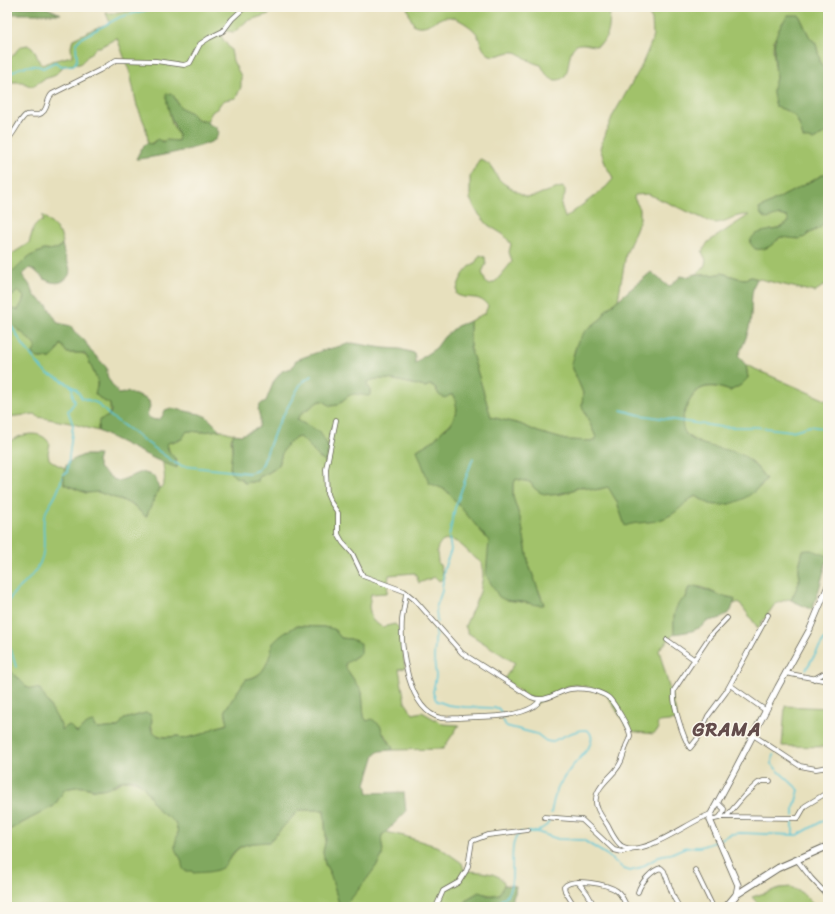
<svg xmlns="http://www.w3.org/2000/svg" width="835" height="914" viewBox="0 0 835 914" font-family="Sriracha,sans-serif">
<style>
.green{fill:#a1c26a;stroke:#5e6f43}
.forest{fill:#80a85e;stroke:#4e623d}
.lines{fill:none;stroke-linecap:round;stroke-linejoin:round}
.stream{stroke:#5cc6d8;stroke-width:1.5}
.minor-casing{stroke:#636154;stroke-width:5.5}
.secondary-casing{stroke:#636154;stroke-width:7}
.primary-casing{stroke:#636154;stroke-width:8}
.minor{stroke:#fff;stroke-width:4}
.secondary{stroke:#fff;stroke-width:5.5}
.primary{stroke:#fff;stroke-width:6}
.labels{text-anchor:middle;stroke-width:3;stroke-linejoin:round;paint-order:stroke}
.district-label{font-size:19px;font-weight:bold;letter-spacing:1px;fill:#634c4b;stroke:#fbf7ec}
</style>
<rect width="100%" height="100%" fill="#fbf7ec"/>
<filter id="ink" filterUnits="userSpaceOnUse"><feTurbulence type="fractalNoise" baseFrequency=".025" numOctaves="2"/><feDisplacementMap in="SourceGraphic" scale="8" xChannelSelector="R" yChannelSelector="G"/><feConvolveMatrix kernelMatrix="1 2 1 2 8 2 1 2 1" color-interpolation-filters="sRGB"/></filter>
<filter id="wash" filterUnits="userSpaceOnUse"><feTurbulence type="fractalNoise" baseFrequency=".012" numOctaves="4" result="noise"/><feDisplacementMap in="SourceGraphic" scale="16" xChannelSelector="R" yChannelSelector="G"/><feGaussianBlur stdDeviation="0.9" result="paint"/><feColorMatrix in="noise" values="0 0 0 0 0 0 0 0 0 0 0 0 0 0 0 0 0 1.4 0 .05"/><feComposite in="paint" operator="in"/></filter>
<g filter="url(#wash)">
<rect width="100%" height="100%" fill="#e7e0bd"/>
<path class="green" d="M151 7H277L269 14 247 21 234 32 226 31 221 34 222 38 231 50 233 61 241 76V87L236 98 225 100 220 104 218 108 212 112 207 121 196 119C191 111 189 113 183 109 177 106 176 97 171 93L167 102 172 124 179 136 178 141H155L150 144 147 143 148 140 145 125 137 106 130 73 117 38 100 47H97L80 64 64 66 54 76 44 79 33 86H30L22 82H7V58L9 59C18 53 15 46 28 45 39 52 35 58 42 65L52 61 72 56 71 47 73 39 96 28 110 23 106 13H118Z
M407 7H610C609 22 612 40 596 46 590 46 582 42 577 45 564 50 574 81 556 80 548 80 544 71 541 65 536 64 531 62 527 59 523 57 519 52 514 52 506 51 498 58 490 55 481 51 481 41 477 34 473 28 462 21 455 18 438 12 431 31 414 25L410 17Z
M644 7H828V72L821 65 816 44 809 36 799 15 774 39 773 49 776 77 773 92 776 106 792 113 796 117 799 125 813 140 828 132V172L759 209 767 218 779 215 787 217 789 222 777 229 770 230 777 241 780 237H805C809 232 815 232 820 227 824 224 823 222 828 220V283L814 292 751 277 745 279 738 278 722 273 713 275 696 274 704 268 706 260 702 252 708 242 749 215C727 214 722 231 702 218L648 194 635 195 634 198 640 209V219L626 254 618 300 606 310 602 318 585 331 575 349 571 364 583 393 582 406 596 437V439L591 441 566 440 538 432 520 424 491 417 470 347V321L485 313 488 306C479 293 466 301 456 294 458 282 464 269 475 263L480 255 485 257 486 264 482 272 486 283 490 284 496 281 512 262 509 252 511 244 504 235 488 225 477 212 470 199V177L479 160 481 159 491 166 498 178 503 183 526 197 535 196 542 193 562 187 565 189V195L561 204 565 218 606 187 613 179 612 176 606 166 600 148 612 117 640 69 651 43 653 35 652 20Z
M43 215 56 228 58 232 60 233 63 242 58 249 44 250 28 257 14 271 7 275V257L29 243 34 226 38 222 43 221Z
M19 291 24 297 22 303 18 310 12 309 9 312 15 327 26 336 35 346 36 348 32 354 42 359 51 358 56 353 61 343 67 353H82L87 357 98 382 95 394 102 400 110 404C111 416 107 418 98 426V431L70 423 38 417 35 414 7 417V295Z
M746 365 828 401V556L803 551 799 566V583L791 600 788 599 775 604 758 628 739 602 734 604 735 599 733 598 722 596 701 587H692L688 589 686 598 674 616V634L659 650 678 720 659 722 657 725 659 729 653 734 630 731 606 694C600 690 580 684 573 685 561 687 547 697 536 704L504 679 515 663 468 633 465 626 480 592 483 575 481 562C468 555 458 535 444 541 434 545 438 555 438 564L440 565 444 578 439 581 435 577 419 583 415 573 389 575 387 593 371 594 369 607 372 620 382 627 395 624 400 629 405 668 399 669 405 702 413 714 422 712 443 724 459 725 443 749 393 750C392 743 384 733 379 729 374 725 367 723 364 717L362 692 346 668 345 664 361 653 351 639 341 638 334 629 323 627 296 626 272 644C271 660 264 677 246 679L225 710 228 724 214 728 203 734 182 739 179 736C164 737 149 739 152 719L146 713 124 719 118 727 98 729 94 726H86L76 733 69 726 61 730 28 688 7 667V443C20 434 41 428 50 444L48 453 49 459 56 464 65 468 64 484 86 493 98 492 124 501 134 506 146 517 159 488 162 487C167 479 163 471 163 462L177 467 176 459 170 453 167 444 170 442 179 441 187 431 202 432 220 430 234 434 231 439 232 452 230 472 235 477 243 479 244 483 258 481 259 477C266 474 276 470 280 463 280 462 281 457 281 456 283 447 290 439 299 437L305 440 321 460 320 432 297 420C300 414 303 412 308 409 318 403 320 396 330 406L338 405C343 400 349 393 357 393 362 394 365 395 370 394V389L367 385V382C380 374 411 384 425 387L430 385 435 387 439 395H453L455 398 457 410 451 423 441 432 434 440 417 450 446 490 490 541 486 575 505 600C516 600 535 606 544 604L529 565 521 521 513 497V485L516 479 530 482C538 496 554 497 569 492 573 490 577 488 581 487 589 485 594 494 608 486L617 502 625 525C637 521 650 523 662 519 676 514 683 501 696 496L705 502 717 504 745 497 760 487 766 479C761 472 753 461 745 457 729 449 694 447 684 431 677 420 691 392 703 388 712 385 721 388 730 391L741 385 748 378Z
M785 706 828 708V747L782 746Z
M127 780C133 781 141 782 146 788 151 794 153 803 158 810 165 818 173 815 177 828 181 842 168 842 182 860H229C240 842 250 843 269 842L299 810H324L326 839 323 852 325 864 330 873 340 907H7V831L54 806 65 789 79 786 96 790 116 785 122 781Z
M386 832 404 836 439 847 462 863 464 870C476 873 496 870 504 882 504 899 490 896 479 892L467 899 463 907H341L347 903 377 865 381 858 383 850 381 839 382 835Z
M791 887 802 893 816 907H761L752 897 780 888Z"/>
<path class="forest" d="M7 7H45L61 14H7Z
M788 15H799L809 36 816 44 821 65 828 72V132L813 140 803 138C798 119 797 113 776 107 775 101 772 94 773 88 774 84 776 81 776 76 775 49 769 39 788 15Z
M171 93C176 97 177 106 183 109 189 113 191 111 196 119L207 121 208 124 216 127 219 133C218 133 216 138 216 139 207 147 149 159 136 159L141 149 147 143 152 144 157 139 163 142 166 140 178 141 179 136C173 123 167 110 166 94Z
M828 172V220L824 222 820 228 809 233 805 237 799 239 780 237C773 245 766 251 755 249L750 243C752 230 768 232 777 229 781 227 785 225 789 222L787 217 779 215 767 219 761 215 759 209Z
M62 244C63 247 63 250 64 253 67 263 76 273 63 281 60 283 55 283 51 282 42 280 38 271 30 268L22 275 29 284 35 296 47 305 58 323 71 326 74 331 85 341 90 350 107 368C105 380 114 384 118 394L125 393 127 391C134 396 143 396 149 401L150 407 147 416C157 423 162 420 165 410L171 408 200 414 207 417 220 430 202 432 187 431 182 439 170 442 167 444C167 456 177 453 177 468L157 460 98 431 99 420 109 416 111 411 110 404 102 400 95 394 98 382 87 357 84 353H67L61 344 56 353 51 358H38L32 354 36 348 35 346 26 336 11 323 9 312 12 309 18 310 22 303 24 297 19 291 16 292 13 296 7 295V275L14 271 28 257 44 250 58 249Z
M651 272 669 287 681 276 686 277 695 274 713 275 722 273 738 278 745 279 751 277 757 279C750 291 752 303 751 316 750 330 744 344 738 356L746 365 748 378 741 385 730 391C720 387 710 384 700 389 693 393 688 403 685 411 671 447 718 445 740 454 750 458 759 470 766 479 753 496 732 509 710 504 705 502 701 499 696 496 688 499 685 504 679 509 675 513 668 517 662 519 650 524 637 521 625 526L617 502 608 487 595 490 582 486 567 492 551 495 541 493 534 488 530 482 516 479 513 485V497L521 521 529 565 544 605H537L524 602 505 600 499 597 486 575 489 541 446 490 429 483 417 450 434 440 441 432 451 424 457 410 455 398 453 395H450L445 398 439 395 435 387 430 385 425 387C411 384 380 374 368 382L367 385 370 389V395L368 396C350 393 352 392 338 405L330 406C320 396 318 403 308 409 303 412 300 414 297 420L320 432 329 448 326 462C314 456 309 442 299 437 290 439 284 447 281 456 280 460 280 463 278 466L268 473 259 477 258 481 244 483 242 479 235 477 230 472C230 465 231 459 232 452 233 445 230 441 234 434L241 435 258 428C265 415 250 408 266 401L274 381 282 371 292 368 296 360 321 351 352 343 383 348 400 349 414 353 415 357V364L424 356 436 348 444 337 457 326 470 321V347L491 417 520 424 538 432 566 440 595 441 596 437 582 406 583 393 571 364 577 343 585 331 602 318 606 310Z
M84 455H99L97 462 100 469 113 479 119 481 142 472 154 476 159 488 146 517 134 506 124 501 98 492 86 493 64 484C63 464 66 462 84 455Z
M803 550H812L828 556 818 593 812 610 791 600 799 583V566Z
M695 586 722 596 733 598 735 599 731 611 723 617 718 619 708 621 701 627 692 631 674 634C674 620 672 604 686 598L688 589Z
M296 626 323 627 334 629 341 638 351 639 361 643V653L345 664 346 668 362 692 364 717 367 721 372 719 381 726C381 736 391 741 393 750L380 751 375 754 366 784 368 793 404 792 406 812 386 832 382 835C380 842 384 849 382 856 380 863 354 896 348 902 346 904 343 906 340 907L330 873 325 864 323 852 326 839 324 810H299L269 842C257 843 242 842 234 852 230 856 228 863 223 867 215 873 202 872 193 873V871H185C181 867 183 865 181 860 180 855 175 853 175 846 175 840 179 835 177 828 173 816 166 818 158 810 149 799 144 775 124 780 116 782 111 788 102 789 95 790 90 788 84 787 78 786 71 788 65 789L54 806 7 831V667L28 688 40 689 61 725V730L69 725 77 733C82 728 87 722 94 722V726L98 729 118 727 124 719 146 713 150 714C153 720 151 721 151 727 152 740 171 737 179 736L182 739 203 734 214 728 228 724 225 710 246 679C262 678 267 665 271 651 272 648 272 645 273 643 279 636 289 630 296 626Z
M504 885 516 886 515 893 509 907H463L467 899 479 892 490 896 499 894Z"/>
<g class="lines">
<path class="stream" d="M7 77C9 75 12 72 14 71 21 66 36 64 43 68L55 62 62 66 74 65 77 60 76 43 81 38 120 17 158 7
M7 319 23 345 43 370 48 374 58 378 76 389 82 398 97 403 109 415 175 463 182 466 249 473 258 470 263 463 276 428 300 385 304 381 312 376
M621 410 640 415 721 427H756L792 431 810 426 828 429
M7 608C9 595 16 591 25 583 30 578 36 570 40 563 47 548 42 533 44 517 46 508 54 501 57 492 60 487 61 480 63 474L67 473 73 425 68 411 75 402 73 397 72 387
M437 622 436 608 442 591 444 569 451 550 449 538 450 531 455 508 473 458
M436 628 434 658 436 676 433 692 435 698 437 701 448 705 465 707 498 708 501 712
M7 637 16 667
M806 669 828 634
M503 720 506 726 537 734 546 741 551 742C560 738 574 730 584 730 587 730 590 731 591 735 595 746 577 760 571 768 566 774 562 780 559 786 554 795 553 804 551 813
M774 755 771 764 799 790 794 808V816
M527 832H537L558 839 583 840 607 855 624 869 630 871 638 869 662 855 670 854 686 847H700L718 841
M537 832 547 825 549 821
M793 835V822
M721 839 731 834 740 833 798 835 828 818
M481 907C488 906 498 903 504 898 521 884 503 840 522 832"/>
</g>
</g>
<g filter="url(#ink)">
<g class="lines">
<defs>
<path id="minor" d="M7 140C14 135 20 118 26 115 33 113 38 118 44 111 48 106 47 99 52 94L100 70 116 60 156 61 184 65 190 63 200 44 209 38 223 31 232 19 245 7
M336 420 326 469 327 494 330 501 338 513V534L343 543 352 553 363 576 404 591 415 600 462 653 531 697C546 704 557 691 571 689 578 688 589 689 595 691 600 693 605 694 609 698 614 703 629 727 630 735 630 739 627 743 626 746 623 756 622 763 615 771 608 779 597 788 596 798 594 807 603 818 608 826 611 832 617 845 624 847 647 856 689 821 711 814
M406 593C405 602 403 611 402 620 400 647 408 711 441 718 447 719 453 718 459 718 472 717 486 717 499 716 511 715 534 711 540 700
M727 618 710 636 674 690C672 704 683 737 690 748L698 738 708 716 726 692 768 615
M667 640 695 660
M785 673 828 681
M814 679 828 671
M730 685 765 710
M753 735 800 766 816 769 828 767
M544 817 582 820 614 850 622 852 631 849
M721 817 798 818 805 806 828 792
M726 817 744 796 758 783 763 781H770
M710 820 719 818 723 813 724 809 717 802
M797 860 811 878 828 896
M695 870 713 907
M578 882 587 893 595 907
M638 892C641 882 652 870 661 868L664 871 674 898 679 907
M436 907 443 891 459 882 466 871 468 866 472 841 488 835 528 830
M575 907 565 891 564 887C571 877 608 884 617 891 622 895 624 901 627 907"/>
<path id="secondary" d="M736 895 738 885 710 820 711 814 736 768 778 687 810 629 828 586"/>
<path id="primary" d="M726 907 736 895 778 868 828 846"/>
</defs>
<use href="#minor" class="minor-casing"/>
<use href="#secondary" class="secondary-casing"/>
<use href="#primary" class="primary-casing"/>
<use href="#minor" class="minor"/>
<use href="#secondary" class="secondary"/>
<use href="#primary" class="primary"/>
</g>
</g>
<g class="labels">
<g class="district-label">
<text x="727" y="736">GRAMA</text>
</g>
</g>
<rect width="835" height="914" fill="none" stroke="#fbf7ec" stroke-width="24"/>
</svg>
